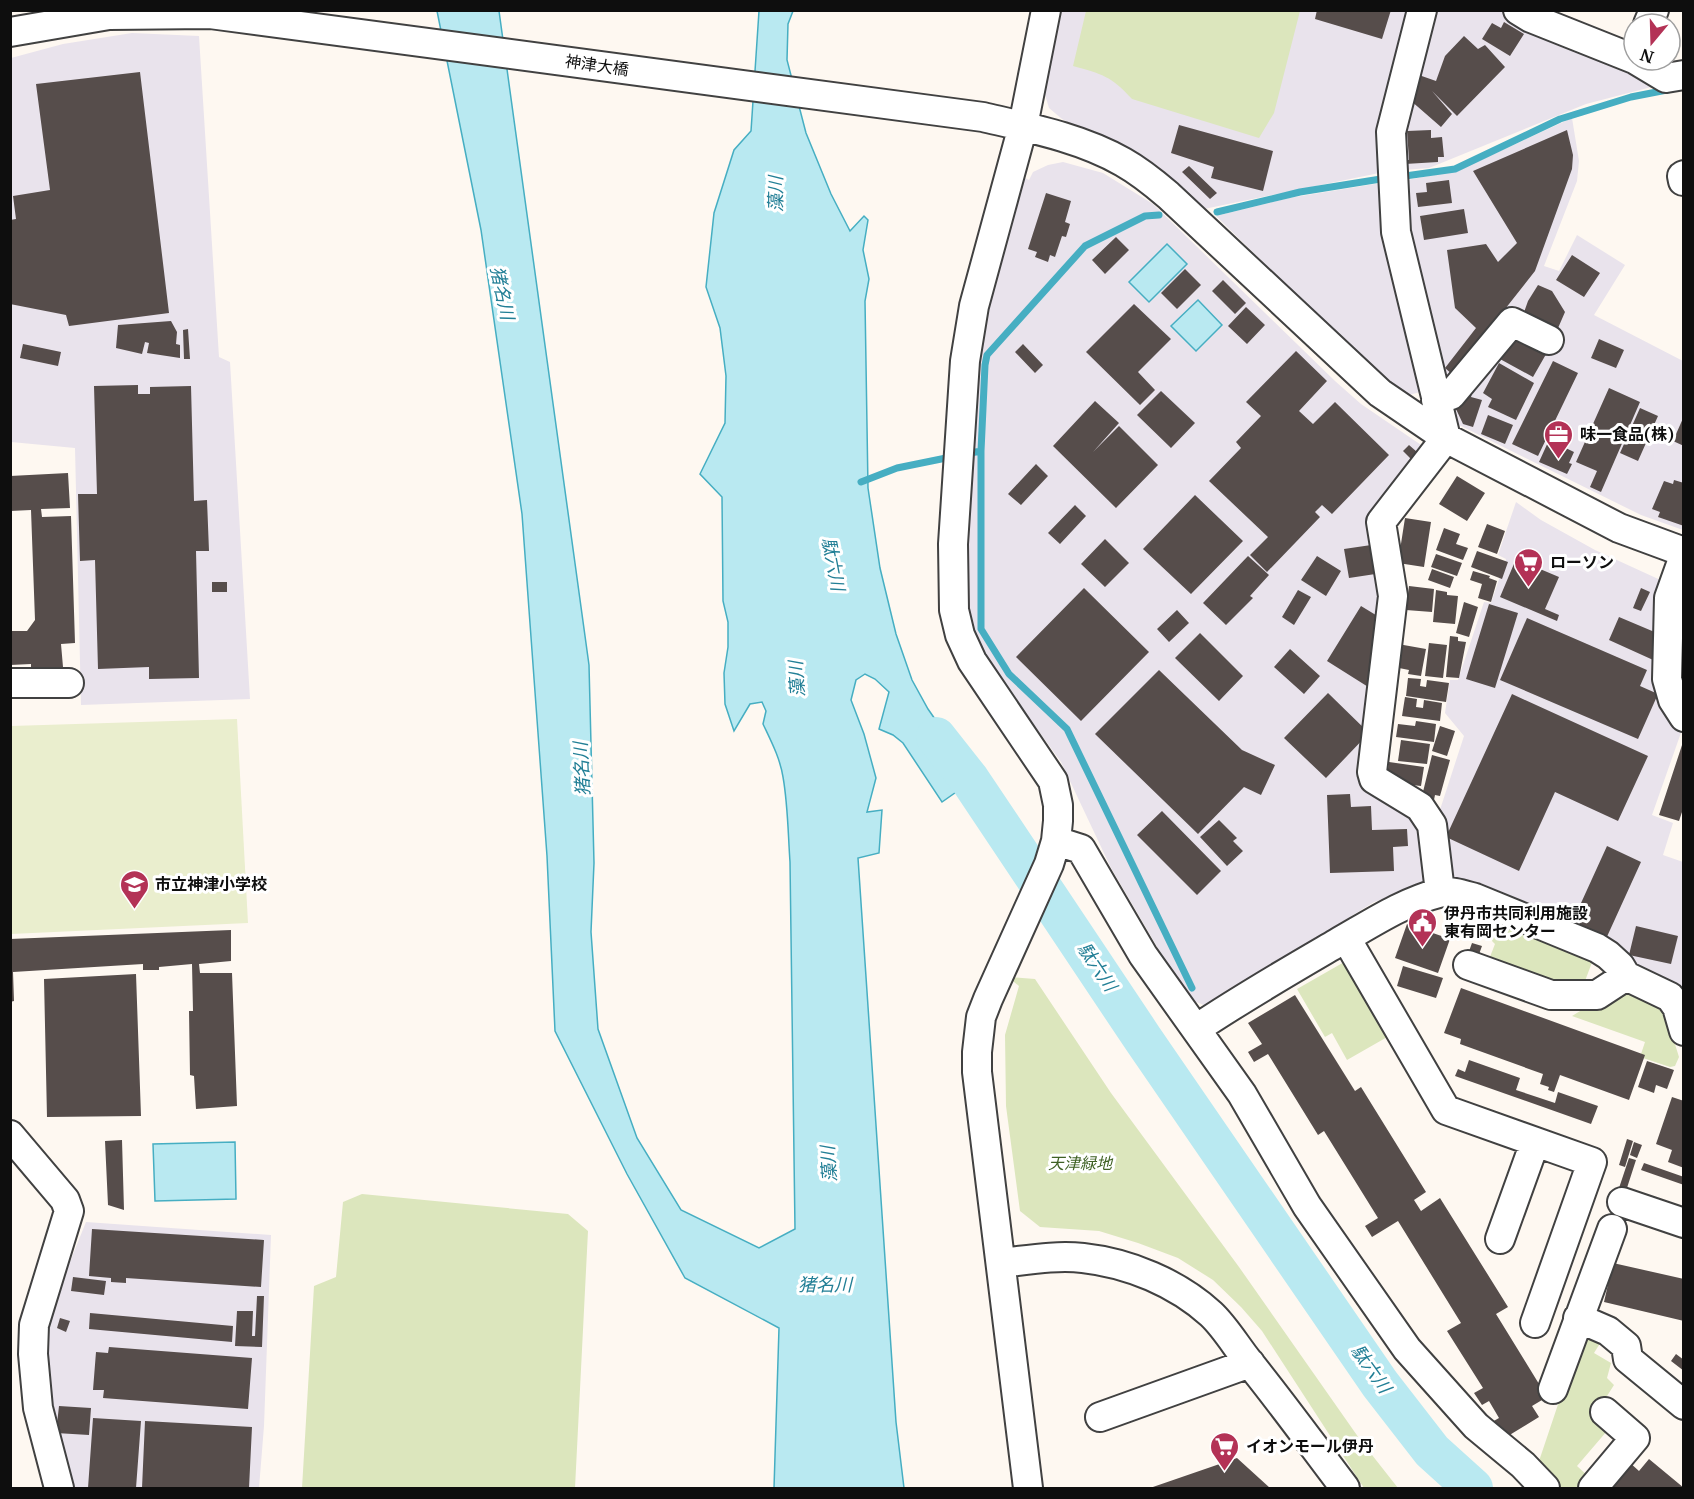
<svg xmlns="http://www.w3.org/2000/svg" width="1694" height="1499" viewBox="0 0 1694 1499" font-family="Merriweather,'Noto Sans JP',serif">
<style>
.industrial{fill:#e9e3ec}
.green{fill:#dce6bd}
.pitch{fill:#eaeece}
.water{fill:#b9e9f1;stroke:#46aec2;stroke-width:1.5}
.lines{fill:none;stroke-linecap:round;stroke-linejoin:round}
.stream{stroke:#46aec2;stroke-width:7}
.river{stroke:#b9e9f1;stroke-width:40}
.building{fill:#564d4b}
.minor-casing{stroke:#414141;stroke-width:32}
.minor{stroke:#fff;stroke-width:28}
.labels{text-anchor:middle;stroke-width:6;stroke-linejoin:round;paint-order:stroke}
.street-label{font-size:16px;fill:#0e0e0e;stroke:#fff}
.poi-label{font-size:16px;font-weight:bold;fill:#0e0e0e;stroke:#fff;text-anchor:start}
.park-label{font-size:16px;font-style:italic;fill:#3f6124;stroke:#fff}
.water-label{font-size:18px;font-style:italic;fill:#227f96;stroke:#fff}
</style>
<rect width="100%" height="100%" fill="#fef8f1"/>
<path class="industrial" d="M1057 11H1411L1384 172 1204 209 1140 160 1062 119 1049 108 1043 88Z
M1430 11H1503L1527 26 1663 84 1586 104 1429 168 1404 170 1403 131Z
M132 33 199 36 219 357 230 362 250 699 81 705 75 448 11 442V58L63 44Z
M1572 118 1579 161 1577 181 1544 266 1559 271 1577 235 1625 265 1594 315 1683 361V530L1641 515 1459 425 1445 385 1405 221 1401 181 1457 171Z
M1063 162 1103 173 1153 204 1335 381 1361 404 1427 449 1373 522 1387 587 1361 777 1422 827 1430 883 1374 902 1206 1006 1187 998 1111 868 1061 762 976 645 965 612 966 509 981 336 1023 177 1029 180 1033 172 1048 165Z
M1387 182 1424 391 1405 396 1385 382 1216 216 1289 198Z
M1516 502 1541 520 1595 550 1667 583 1683 727 1652 815 1673 823 1663 855 1683 862V995L1446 878 1436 822 1464 736 1445 713 1450 680H1458L1484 602 1491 603 1506 559 1498 555Z
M86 1222 271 1235 264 1426 259 1488H68L47 1397V1342L53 1304Z"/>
<path class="green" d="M1086 11H1300L1274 113 1259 138 1132 99C1111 76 1102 74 1073 66Z
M1499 921 1594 957 1582 989 1577 990 1488 962 1495 944 1492 941Z
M1346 961 1389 1036 1347 1060 1332 1033 1325 1037 1297 989Z
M1008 977 1035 979 1111 1093 1239 1267 1361 1441 1398 1488H1364L1262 1331 1241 1307 1213 1280 1178 1258 1138 1243 1099 1231 1040 1227 1020 1211 1006 1106 1005 1035 1019 986Z
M1621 986 1663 1006 1679 1057 1675 1066 1670 1067 1640 1057 1645 1042 1572 1016Z
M362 1194 568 1214 588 1231 575 1488H302L314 1286 336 1277 343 1202Z
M1583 1330 1604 1337 1594 1353 1611 1363 1607 1378 1614 1385 1593 1418 1607 1431 1577 1466 1589 1477 1579 1488H1551L1535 1473Z"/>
<path class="pitch" d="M237 719 248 923 11 934V726Z"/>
<path class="water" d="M437 11H499L589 665 594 863 591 932 598 1029 637 1138 681 1210 759 1248 795 1229 790 862C788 834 788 805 783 777 780 758 771 741 763 724L766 711 762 702 750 704 734 731 725 704 724 673 728 647V622L723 601 722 497 700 474 725 423 726 376 720 328 706 287 714 213 734 150 751 131 759 11H793L788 24 787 60 806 133 831 194 850 231 864 216 868 220 863 250 869 279 865 301 868 488 880 568 896 634 912 680 928 709 976 778 942 802 903 743 893 735 879 729 889 692 875 679 865 674 856 680 851 700 864 734 876 778 867 812 882 810 879 853 858 858 896 1422 904 1488H774L779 1328 685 1278 627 1174 555 1031 547 856 522 514 481 230Z
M1167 244 1187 264 1149 302 1129 282Z
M1198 300 1222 325 1196 351 1171 326Z
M235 1142 236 1199 155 1201 153 1144Z"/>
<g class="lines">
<path class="stream" d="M1398 177 1455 169 1560 119 1631 97 1672 89
M1217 212 1300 192 1387 178
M981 451V629L1009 674 1067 729 1192 988
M965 454 981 451 985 365 987 355 1085 246 1145 216 1159 215
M861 482 897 468 951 457"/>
<path class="river" d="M936 737 970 780 1143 1039 1380 1384 1432 1451 1473 1488"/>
</g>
<path class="building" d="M1317 10H1391L1382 39 1315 19Z
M1504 22 1524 34 1510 56 1482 39 1492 23 1501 28Z
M1464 36 1478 49 1485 45 1505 67 1457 116 1432 91 1452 114 1441 127 1410 100 1416 74 1436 81 1445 56Z
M140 72 169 313 69 326 66 315 10 304V220L16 219 13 196 50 190 36 84Z
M1179 125 1273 151 1263 191 1211 178 1214 167 1171 153Z
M1431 130V138L1442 137 1444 157H1438V162L1405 164V160H1409L1407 131Z
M1567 130 1573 155 1572 169 1535 271 1453 375 1445 368 1476 328 1455 308 1447 250 1486 244 1498 262 1517 243 1473 171Z
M1189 166 1217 193 1210 199 1182 172Z
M1449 180 1452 203 1418 207 1416 193 1427 192 1426 183Z
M1046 193 1071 201 1065 222 1070 224 1066 237 1062 236 1055 257 1050 255 1048 262 1035 257 1037 252 1028 249Z
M1464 209 1468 233 1424 240 1420 216Z
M1116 237 1129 250 1105 274 1092 260Z
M1572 255 1600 273 1584 297 1556 280Z
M1185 269 1201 285 1177 309 1161 293Z
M1223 280 1246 303 1235 314 1212 291Z
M1538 285 1552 291 1565 312 1555 335 1522 318 1528 301Z
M1134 304 1171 339 1138 372 1155 390 1140 405 1086 352Z
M1246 307 1265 325 1247 344 1228 326Z
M171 321 177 332 176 344 180 345V358L147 353 149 343 145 342 142 354 116 348 118 325Z
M188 329 190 359H184L183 330Z
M1516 331 1549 349 1533 377 1500 359Z
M1599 339 1624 350 1616 368 1591 358Z
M23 344 61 352 58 366 20 358Z
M1023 344 1043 365 1035 373 1015 352Z
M1296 351 1327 381 1299 411 1313 424 1335 402 1389 455 1332 514 1322 505 1315 512 1320 517 1267 572 1250 555 1268 537 1209 481 1241 448 1236 442 1261 416 1246 402Z
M1553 361 1578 373 1538 456 1512 444Z
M1499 363 1534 383 1516 420 1488 407 1492 399 1483 393Z
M138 385V394H150V387L191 386 194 501 207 500 209 551H196L199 678 149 679V667L98 669 95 560 80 561 78 494H97L94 386Z
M1609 388 1640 402 1601 492 1590 487 1597 471 1576 462Z
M1462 390 1472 393 1471 397 1482 400 1473 427 1463 424 1456 409Z
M1161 391 1195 423 1171 448 1137 415Z
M1095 401 1119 423 1093 452 1119 426 1158 465 1116 508 1053 446Z
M1640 408 1658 416 1638 461 1620 453Z
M1488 415 1513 425 1505 444 1481 434Z
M1684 416V446L1673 441Z
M1549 440 1574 452 1569 463 1572 464 1567 474 1539 462Z
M1409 445 1417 452 1411 459 1403 451Z
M1036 464 1048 476 1021 505 1008 494Z
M68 473 70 508 41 509 42 517 71 516 75 643 61 644 63 667 31 668V664L10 665V631H27L35 620 31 510 10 511V476Z
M1457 476 1485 493 1467 521 1439 504Z
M1674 480 1684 483V526L1658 517 1660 512 1652 509 1664 481 1673 484Z
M1195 495 1243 541 1191 594 1143 549Z
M1075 505 1086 516 1060 544 1048 533Z
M1405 518 1431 522 1424 567 1398 563Z
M1487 524 1505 531 1497 554 1478 547Z
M1444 528 1460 534 1456 544 1468 548 1463 560 1436 550Z
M1105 539 1129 563 1105 587 1081 564Z
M1378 544 1382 573 1349 578 1344 549Z
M1477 551 1508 562 1502 579 1471 567Z
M1436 554 1462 563 1457 576 1431 567Z
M1248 556 1269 575 1250 596 1253 598 1226 625 1203 603Z
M1317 556 1341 571 1326 596 1301 580Z
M1516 559 1559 577 1545 609 1559 615 1557 621 1500 597Z
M1432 569 1454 577 1450 588 1428 580Z
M1473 571 1490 576 1489 578 1497 581 1491 602 1478 598 1482 584 1470 580Z
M212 582H227V592H212Z
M1409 586 1434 589 1432 612 1406 610Z
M1084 588 1149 652 1081 721 1016 657Z
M1641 588 1650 592 1641 611 1633 608Z
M1298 590 1311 597 1294 625 1282 617Z
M1436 590 1447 592V595L1458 596 1455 624 1433 622Z
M1464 602 1478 607 1469 637 1456 633Z
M1489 604 1518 613 1495 688 1466 679Z
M1361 606 1384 620 1373 690 1327 661Z
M1177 610 1189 623 1169 642 1157 629Z
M1619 617 1664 636 1662 664 1609 640Z
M1527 618 1647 670 1640 686 1658 694 1638 739 1500 680Z
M1200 633 1243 676 1219 701 1175 658Z
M1450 636 1458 637V641L1466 642 1459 678 1446 677Z
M1429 643 1447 645 1443 678 1425 676Z
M1398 644 1426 649 1421 676 1408 674 1409 670 1394 667Z
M1290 649 1320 676 1304 694 1274 667Z
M1159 670 1242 750 1275 765 1261 795 1244 787 1198 834 1095 734Z
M1408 678 1421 679 1420 686 1426 687 1427 680 1449 683 1446 702 1406 696Z
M1328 693 1369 733 1326 778 1284 738Z
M1512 694 1648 756 1618 821 1555 792 1519 871 1446 837Z
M1405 697 1417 699 1416 707 1423 708 1424 700 1442 703 1440 721 1402 716Z
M1416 721 1436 724 1434 742 1396 737 1398 724 1415 726Z
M1440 726 1455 731 1447 756 1432 751Z
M1401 740 1430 744 1427 764 1398 761Z
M1683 742 1684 806 1679 821 1659 815Z
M1432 755 1450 760 1440 796 1435 795 1434 800 1422 796Z
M1389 762 1424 767 1421 786 1386 782Z
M1350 794 1351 807 1371 806 1372 830 1407 829 1408 846 1393 847 1394 871 1330 873 1327 795Z
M1162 811 1221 871 1197 895 1137 835Z
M1219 820 1237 838 1233 841 1243 851 1227 866 1200 837Z
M1607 846 1641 862 1605 941 1571 925Z
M1407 924 1450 939 1438 973 1395 958Z
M1636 926 1678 936 1671 964 1629 955Z
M231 930V961L199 964 200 973H232L237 1106 196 1109 194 1076 190 1075 189 1011H193L192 964 159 967V970H143V964L13 972 14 1001 10 1002V939Z
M1472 943 1482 946 1478 957 1468 954Z
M1403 966 1443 978 1436 998 1397 986Z
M136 974 141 1116 47 1117 44 979Z
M1461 988 1645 1055 1629 1100 1560 1075 1554 1092 1548 1090 1549 1087 1540 1084 1543 1074 1460 1044 1461 1039 1444 1033Z
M1295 995 1355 1091 1361 1087 1426 1192 1414 1200 1421 1211 1440 1198 1508 1307 1496 1314 1547 1397 1532 1406 1539 1417 1503 1439 1492 1422 1499 1418 1489 1401 1482 1405 1474 1393 1483 1388 1447 1331 1461 1323 1398 1221 1372 1237 1365 1226 1378 1218 1324 1131 1318 1135 1268 1054 1254 1062 1248 1052 1262 1044 1248 1023Z
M1469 1060 1520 1078 1516 1090 1555 1103 1558 1092 1598 1106 1591 1124 1455 1076 1458 1069 1465 1072Z
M1647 1061 1674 1070 1667 1089 1656 1085 1654 1093 1638 1087Z
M1672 1097 1684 1101V1168L1668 1162 1672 1150 1656 1144Z
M1627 1139 1633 1141 1625 1167 1619 1165Z
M122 1140 124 1210 108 1205 105 1141Z
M1634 1142 1642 1145 1637 1158 1630 1155Z
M1629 1158 1636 1160 1626 1191 1619 1188Z
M1644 1163 1684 1177V1185L1641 1170Z
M92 1229 264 1240 261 1287 126 1278V1283L111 1282V1278L89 1276Z
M1613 1263 1684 1279V1321L1604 1302Z
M73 1277 106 1281 104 1295 71 1291Z
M257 1296H264L262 1347 235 1346 237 1311H253L252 1336H255Z
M90 1313 233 1326 232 1342 89 1329Z
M60 1318 70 1321 66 1332 57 1328Z
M109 1347 252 1358 248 1409 103 1398 104 1390H93L96 1352 108 1353Z
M1676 1354 1684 1360V1371L1671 1361Z
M59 1406 91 1408 89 1435 56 1433Z
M93 1418 141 1421 136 1488H88Z
M145 1421 252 1427 249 1488H142Z
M1237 1458 1270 1488H1150Z
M1649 1459 1684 1488H1608L1629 1462 1639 1471Z"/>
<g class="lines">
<defs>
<path id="minor" d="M1422 10 1391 132 1396 232 1446 438 1381 522 1393 596 1372 772 1374 779 1420 807 1432 825 1440 892
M1518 10 1531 18 1634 59
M1648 24 1654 10
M10 32 109 15 210 14 983 117C1030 128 1081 138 1123 162 1139 171 1154 183 1168 195L1380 393 1446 438 1619 528 1684 552
M1636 60 1666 78 1684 75
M1683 181 1682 176 1684 175
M1436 400 1451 395 1512 322 1549 340
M1684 556 1669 598 1667 679 1673 700 1684 717
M10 683H69
M1056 841 1081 849 1143 955 1242 1094 1307 1206 1407 1349 1476 1426 1523 1465 1545 1488
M1346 938 1446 1110 1592 1162 1535 1323
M1468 965 1551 995H1597L1626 976
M1196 1029C1242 998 1289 971 1337 943 1369 925 1403 902 1439 893 1451 890 1464 895 1475 898L1597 948 1608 955 1620 966 1626 976 1670 997 1677 1007 1684 1031
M10 1135 65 1200 69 1211 34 1325 33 1354 38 1408 59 1488
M1622 1202 1684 1223
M1500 1239 1535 1142
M1001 1263C1028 1260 1056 1255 1083 1258 1129 1263 1177 1283 1211 1314 1225 1327 1236 1346 1248 1361 1282 1403 1313 1446 1345 1488
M1578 1318 1608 1331 1626 1346 1628 1359 1684 1405
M1553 1389 1612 1229
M1100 1417 1250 1363
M1028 1488 977 1072V1052L981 1017 988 999 1049 864 1056 841 1058 821V805L1053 781 972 661 960 635 954 610 953 544 965 361 974 306 1023 126 1046 10
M1593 1488 1635 1438 1605 1412"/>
</defs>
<use href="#minor" class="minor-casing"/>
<use href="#minor" class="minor"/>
</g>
<defs>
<symbol id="office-pin" viewBox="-11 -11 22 30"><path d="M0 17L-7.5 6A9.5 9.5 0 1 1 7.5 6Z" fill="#b33256" stroke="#fff"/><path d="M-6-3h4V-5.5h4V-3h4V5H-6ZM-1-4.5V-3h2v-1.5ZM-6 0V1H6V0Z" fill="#fff"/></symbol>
<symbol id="supermarket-pin" viewBox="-11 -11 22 30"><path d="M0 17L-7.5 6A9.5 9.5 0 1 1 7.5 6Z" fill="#b33256" stroke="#fff"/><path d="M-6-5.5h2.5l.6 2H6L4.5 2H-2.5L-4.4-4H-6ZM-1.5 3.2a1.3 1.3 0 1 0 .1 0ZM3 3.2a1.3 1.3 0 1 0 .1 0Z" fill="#fff"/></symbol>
<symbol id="school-pin" viewBox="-11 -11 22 30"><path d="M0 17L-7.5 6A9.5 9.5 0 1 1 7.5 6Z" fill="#b33256" stroke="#fff"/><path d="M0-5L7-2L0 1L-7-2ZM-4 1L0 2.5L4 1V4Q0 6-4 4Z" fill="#fff"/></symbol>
<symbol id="civic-pin" viewBox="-11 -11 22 30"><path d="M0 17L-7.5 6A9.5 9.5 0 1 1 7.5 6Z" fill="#b33256" stroke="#fff"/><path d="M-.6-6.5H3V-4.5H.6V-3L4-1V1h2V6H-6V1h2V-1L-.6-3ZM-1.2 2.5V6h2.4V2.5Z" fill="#fff"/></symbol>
</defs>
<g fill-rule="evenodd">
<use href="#office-pin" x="1542" y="418" width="33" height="45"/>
<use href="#supermarket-pin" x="1512" y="546" width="33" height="45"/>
<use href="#school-pin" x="118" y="868" width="33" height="45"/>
<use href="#civic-pin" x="1406" y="906" width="33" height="45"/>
<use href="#supermarket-pin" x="1208" y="1430" width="33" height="45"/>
</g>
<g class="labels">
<g class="street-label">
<text transform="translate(597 65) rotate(8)" y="6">神津大橋</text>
</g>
<g class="poi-label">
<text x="1580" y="440">味一食品(株)</text>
<text x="1550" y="568">ローソン</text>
<text x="155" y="890">市立神津小学校</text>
<text x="1444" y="919">伊丹市共同利用施設<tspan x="1444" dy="18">東有岡センター</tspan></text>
<text x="1246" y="1452">イオンモール伊丹</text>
</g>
<g class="park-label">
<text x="1080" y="1169">天津緑地</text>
</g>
<g class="water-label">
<text transform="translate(776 194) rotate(-90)" y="6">藻川</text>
<text transform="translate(502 293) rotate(78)" y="6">猪名川</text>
<text transform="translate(833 564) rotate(79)" y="6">駄六川</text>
<text transform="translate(797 679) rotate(-94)" y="6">藻川</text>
<text transform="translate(582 769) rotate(-93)" y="6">猪名川</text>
<text transform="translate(1097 967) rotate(56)" y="6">駄六川</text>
<text transform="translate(829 1164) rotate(-94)" y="6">藻川</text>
<text x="825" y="1291">猪名川</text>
<text transform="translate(1371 1369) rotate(55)" y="6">駄六川</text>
</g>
</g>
<rect width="1694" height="1499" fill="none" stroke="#0e0e0e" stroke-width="24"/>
<g transform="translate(1652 42) rotate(199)"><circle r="28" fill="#ffffff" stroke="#9f9f9f" stroke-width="1.5"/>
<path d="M0-4.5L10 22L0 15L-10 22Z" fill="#b33256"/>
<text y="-9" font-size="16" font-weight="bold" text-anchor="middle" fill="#0e0e0e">N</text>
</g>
</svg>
